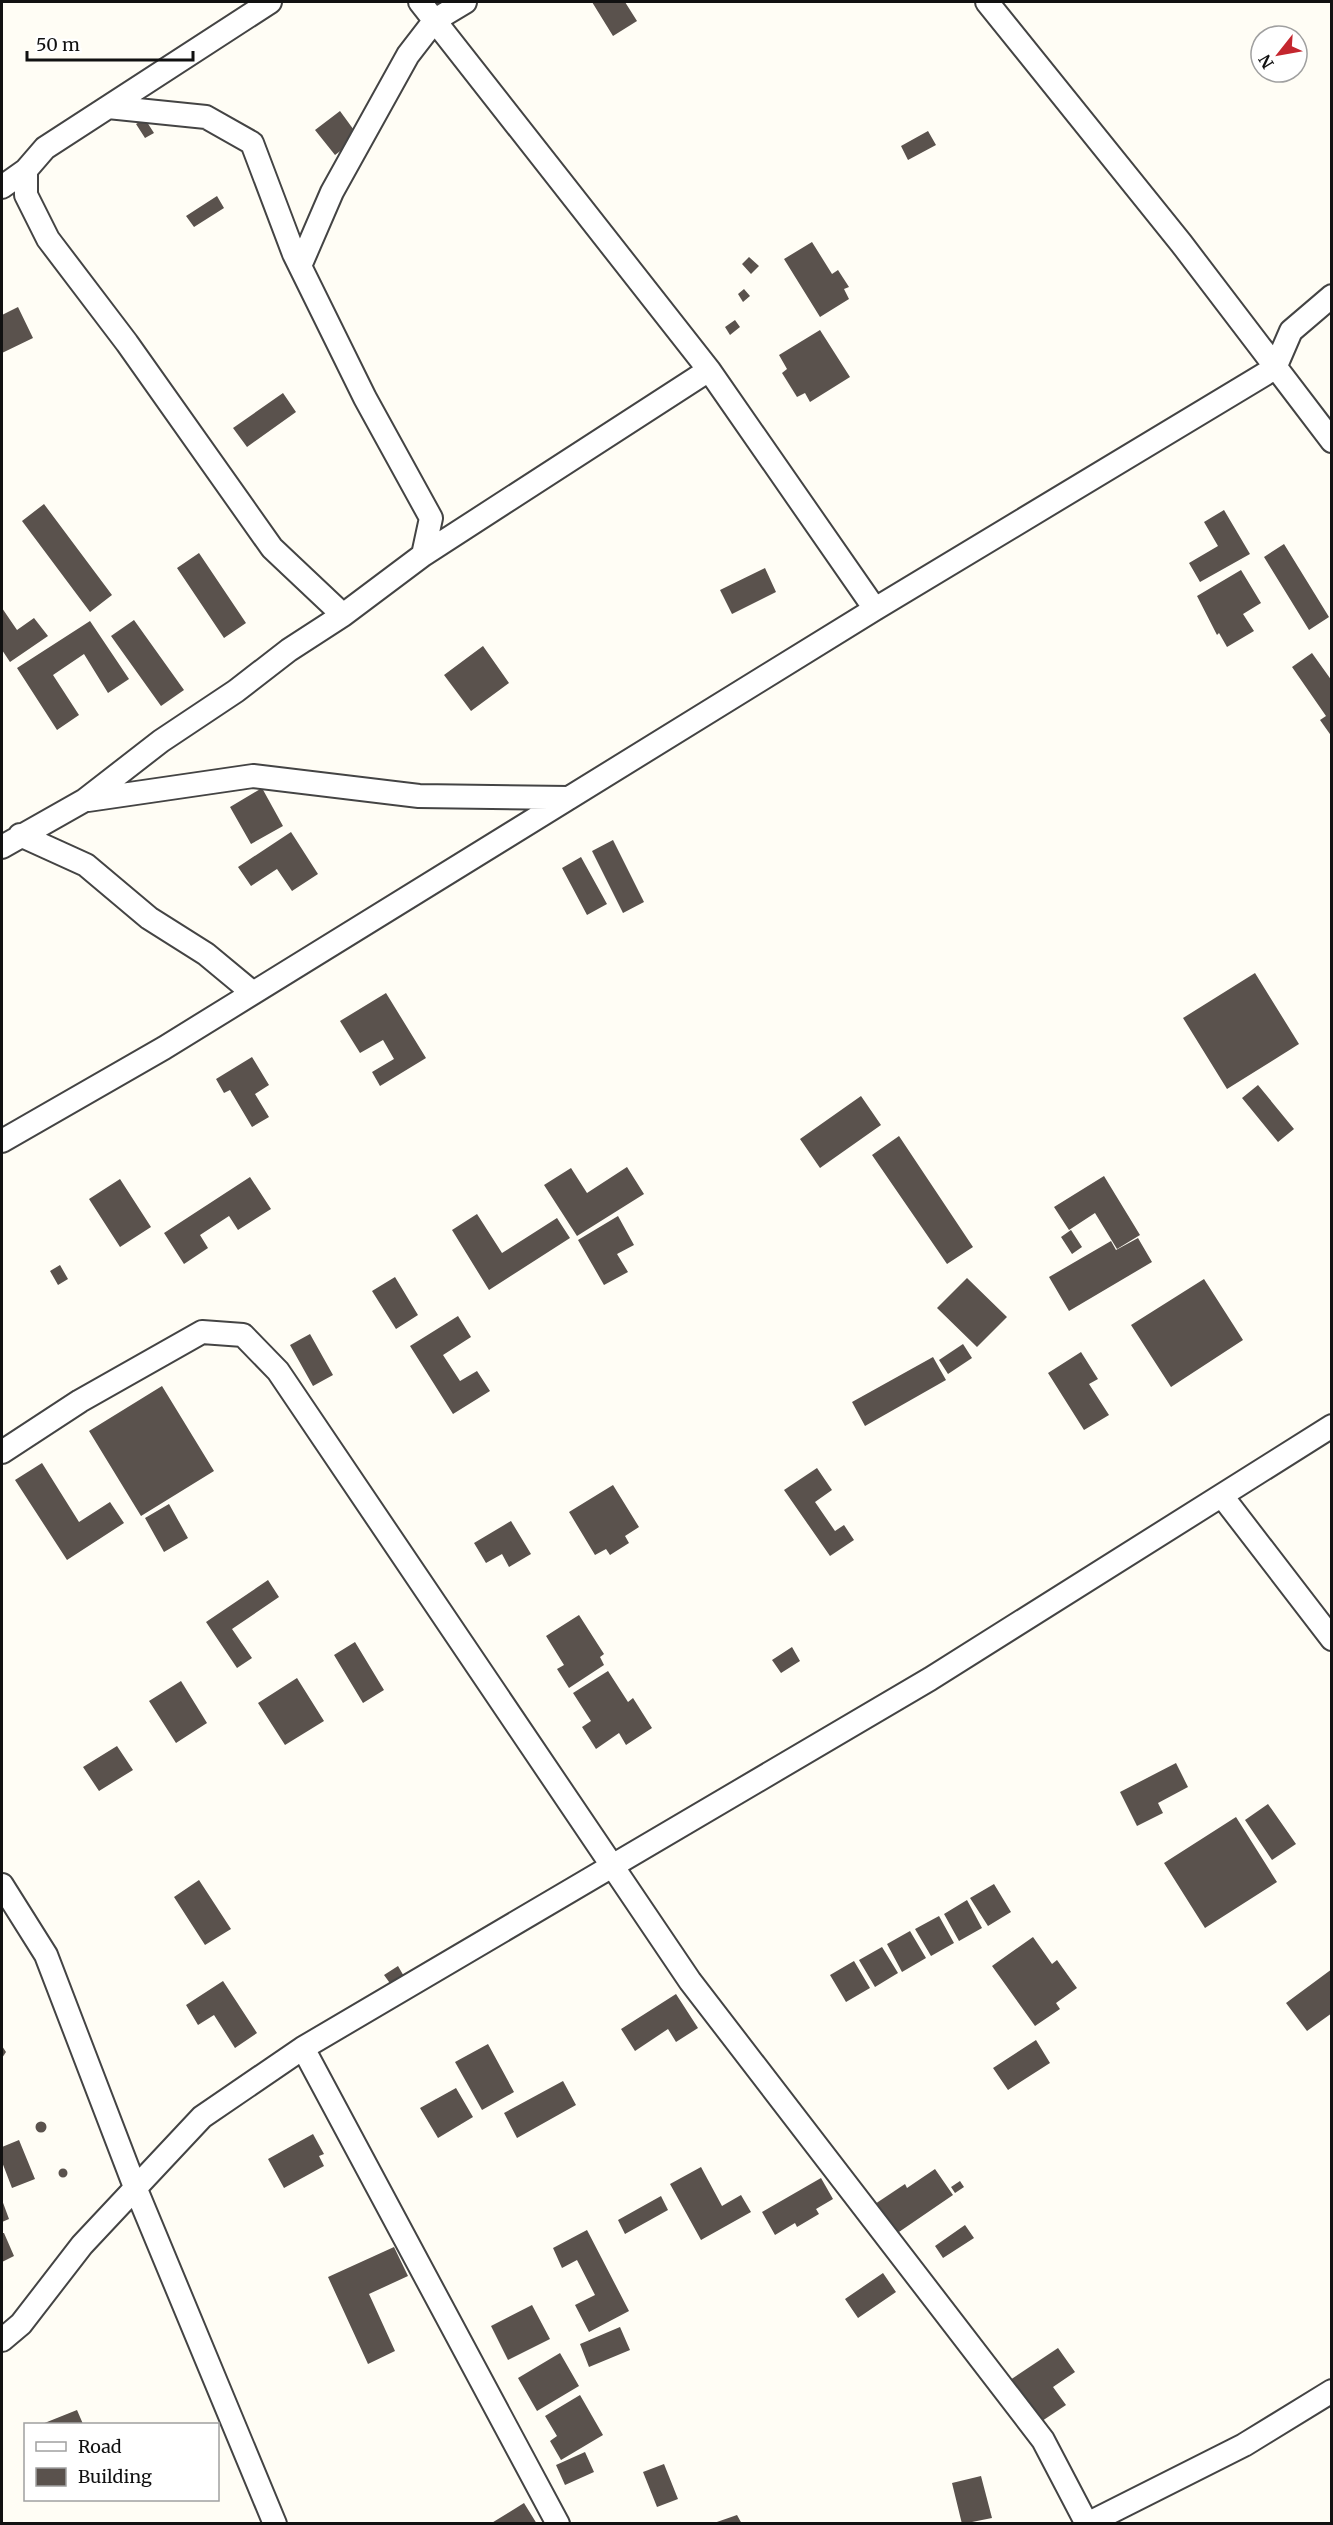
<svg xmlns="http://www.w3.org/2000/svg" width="1333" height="2525" viewBox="0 0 1333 2525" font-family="Merriweather,serif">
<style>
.building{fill:#5a524d}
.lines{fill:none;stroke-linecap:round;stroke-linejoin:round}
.minor-casing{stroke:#444;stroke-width:26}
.minor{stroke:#fff;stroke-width:22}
</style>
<rect width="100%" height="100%" fill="#fffdf5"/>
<path class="building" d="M592 2H625L637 21 613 36Z
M340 111 359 137 335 155 315 130Z
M145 119 154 133 145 138 136 124Z
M928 131 936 145 908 160 901 146Z
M217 196 224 208 194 227 186 216Z
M812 242 832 274 838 270 849 287 844 289 849 299 820 317 784 259Z
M749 257 759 266 751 274 742 264Z
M744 289 750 296 743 302 738 294Z
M18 307 33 338 2 353V315Z
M735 320 740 327 730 335 725 327Z
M820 330 850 377 810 402 805 393 797 397 782 373 787 369 779 355Z
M283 393 296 412 247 447 233 428Z
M44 504 112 595 90 612 22 521Z
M1224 510 1250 554 1200 582 1189 563 1218 546 1204 522Z
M1284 544 1329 617 1309 630 1264 557Z
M199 553 246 623 224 638 177 568Z
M765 568 776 592 732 614 720 590Z
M1241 570 1261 603 1243 614 1254 631 1227 647 1219 633 1217 635 1197 596Z
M2 608 17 630 34 618 48 636 10 662 2 650Z
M134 620 184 690 161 706 111 636Z
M90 621 129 679 108 693 84 654 53 675 79 715 57 730 17 668Z
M483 646 509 683 471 711 444 675Z
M1312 653 1332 681V737L1320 720 1326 716 1292 667Z
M262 788 283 826 251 844 230 807Z
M291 832 318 874 292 891 277 869 251 886 238 867Z
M613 840 644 902 623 913 592 851Z
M581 857 607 904 587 915 562 868Z
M1255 973 1299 1044 1227 1089 1183 1018Z
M386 993 426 1058 380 1086 372 1072 394 1059 383 1040 360 1053 340 1021Z
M252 1057 269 1085 255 1094 269 1117 252 1127 230 1090 224 1093 216 1079Z
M1258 1085 1294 1129 1278 1142 1242 1098Z
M861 1096 881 1125 820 1168 800 1139Z
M899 1136 973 1247 947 1264 872 1155Z
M627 1167 644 1194 577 1236 544 1185 571 1168 587 1193Z
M1104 1176 1140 1235 1117 1249 1095 1213 1069 1230 1054 1207Z
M250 1177 271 1209 238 1230 229 1216 200 1235 208 1248 184 1264 164 1233Z
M120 1179 151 1227 120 1247 89 1199Z
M477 1214 502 1253 557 1218 570 1238 489 1290 452 1230Z
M618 1216 634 1245 617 1254 628 1272 604 1285 578 1240Z
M1071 1230 1082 1247 1072 1254 1061 1237Z
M1138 1238 1152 1262 1069 1311 1049 1277 1111 1241 1116 1250Z
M60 1265 68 1279 58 1285 50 1271Z
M395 1277 418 1315 396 1329 372 1291Z
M967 1278 1007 1317 977 1347 937 1308Z
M1204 1279 1243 1340 1171 1387 1131 1325Z
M458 1316 471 1337 443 1355 460 1381 477 1371 490 1391 453 1414 410 1346Z
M310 1334 333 1375 313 1386 290 1345Z
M963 1344 972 1358 948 1374 939 1360Z
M1081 1352 1098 1379 1089 1384 1109 1415 1084 1430 1048 1373Z
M933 1357 946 1380 865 1426 852 1402Z
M162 1386 214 1471 141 1516 89 1431Z
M42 1463 79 1522 110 1502 124 1523 67 1560 15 1480Z
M817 1468 832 1490 815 1502 835 1531 844 1525 854 1540 830 1556 784 1490Z
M613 1485 639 1527 625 1536 629 1543 610 1555 606 1549 595 1555 569 1512Z
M169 1504 188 1538 164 1552 145 1518Z
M511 1521 531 1554 509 1567 502 1554 486 1563 474 1543Z
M268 1580 279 1597 232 1629 252 1658 237 1668 206 1622Z
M579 1615 604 1654 600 1657 604 1665 569 1688 557 1669 564 1665 546 1636Z
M355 1642 384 1690 363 1703 334 1655Z
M792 1647 800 1661 781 1673 772 1660Z
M608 1671 628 1702 633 1698 652 1728 626 1745 619 1733 596 1749 582 1727 591 1721 573 1693Z
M297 1678 324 1721 285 1745 258 1703Z
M181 1681 207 1723 176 1743 149 1701Z
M117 1746 133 1770 99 1791 83 1767Z
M1176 1763 1188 1787 1158 1803 1163 1813 1137 1826 1120 1792Z
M1268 1804 1296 1844 1272 1860 1245 1820Z
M1236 1817 1277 1882 1205 1928 1164 1863Z
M199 1880 231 1929 205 1945 174 1897Z
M994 1884 1011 1912 988 1926 970 1898Z
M967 1900 982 1928 959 1941 944 1914Z
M939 1916 954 1943 931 1956 915 1929Z
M910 1931 926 1958 902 1972 887 1944Z
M1033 1937 1052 1964 1057 1960 1077 1988 1056 2003 1060 2009 1035 2026 992 1966Z
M882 1947 898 1973 875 1987 859 1960Z
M854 1961 870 1988 846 2002 830 1975Z
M398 1966 405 1978 392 1986 384 1975Z
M1332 1969V2013L1307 2031 1286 2003Z
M223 1981 257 2033 235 2048 214 2015 198 2025 186 2005Z
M676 1994 698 2028 676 2042 668 2029 635 2051 621 2029Z
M1036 2040 1050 2063 1008 2090 993 2068Z
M488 2044 514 2092 482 2110 455 2062Z
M2 2046 6 2052 2 2058Z
M563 2081 576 2105 517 2138 504 2113Z
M456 2088 473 2117 438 2138 420 2108Z
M35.5 2127a5.5 5.5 0 1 1 11 0a5.5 5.5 0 1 1-11 0Z
M313 2134 324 2154 319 2156 324 2166 284 2188 268 2159Z
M19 2140 35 2179 12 2188 2 2162V2147Z
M701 2167 722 2206 741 2195 751 2212 701 2240 670 2184Z
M58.5 2173a4.5 4.5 0 1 1 9 0a4.5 4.5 0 1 1-9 0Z
M935 2169 953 2195 896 2234 875 2204 905 2184 907 2188Z
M821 2178 833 2199 816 2209 819 2214 797 2227 795 2223 775 2235 762 2212Z
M960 2181 964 2187 955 2193 951 2187Z
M661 2196 668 2210 625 2234 618 2220Z
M2 2200 9 2219 2 2222Z
M965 2225 974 2238 943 2258 935 2246Z
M587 2230 629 2311 589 2332 575 2305 595 2295 577 2260 562 2268 553 2248Z
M2 2233H4L14 2256 2 2262Z
M394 2247 408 2276 369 2294 395 2351 368 2364 328 2277Z
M883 2273 896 2292 858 2318 845 2299Z
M532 2305 550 2339 508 2360 491 2326Z
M620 2327 630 2350 589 2367 580 2344Z
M1058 2348 1075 2372 1053 2387 1066 2405 1039 2423 1010 2380Z
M560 2353 579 2386 537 2411 518 2378Z
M580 2395 603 2435 561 2460 550 2441 557 2436 545 2416Z
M77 2410 83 2424H42Z
M585 2452 594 2472 565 2485 556 2465Z
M664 2464 678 2499 657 2507 643 2472Z
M981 2476 992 2518 962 2524 952 2483Z
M524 2503 537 2524H490Z
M737 2515 742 2524H714V2523Z"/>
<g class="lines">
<defs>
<path id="minor" d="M270 2 45 148 26 170V195L48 239 127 343 272 548 343 615
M420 2 709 370 875 609
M987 2 1181 243 1332 441
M108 107 206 117 252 143 294 254 365 398 431 518 423 555
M2 187 26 170
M300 266 332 192 408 55 435 20 465 2
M88 800 253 776 419 796 569 798
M20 835 86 865 149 918 206 954 253 993
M2 847 85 800 161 741 236 691 289 650 343 615 423 555 709 370
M2 1141 164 1048 875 609 1275 368 1291 331 1332 296
M2 1452 80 1401 202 1332 243 1335 278 1371 690 1981 1043 2440 1087 2524
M1222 1496 1332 1639
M2 1885 46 1955 135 2187 275 2524
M303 2048 558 2524
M2 2340 21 2324 82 2245 202 2117 303 2048 930 1679 1332 1426
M1087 2524 1244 2445 1332 2391"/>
</defs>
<use href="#minor" class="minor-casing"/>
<use href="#minor" class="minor"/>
</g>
<rect width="1333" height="2525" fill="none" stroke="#111111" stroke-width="6"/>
<rect x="24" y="2423" width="195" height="78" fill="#ffffff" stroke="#a0a0a0" stroke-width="1.5"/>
<rect x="36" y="2442" width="30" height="9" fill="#ffffff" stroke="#a0a0a0" stroke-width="1.5"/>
<text x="78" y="2453" font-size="18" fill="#111111">Road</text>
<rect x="36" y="2468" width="30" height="18" fill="#5a524d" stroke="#a0a0a0" stroke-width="1.5"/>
<text x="78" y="2483" font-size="18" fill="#111111">Building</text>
<g transform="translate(1279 54) rotate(239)"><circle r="28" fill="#ffffff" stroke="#a0a0a0" stroke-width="1.5"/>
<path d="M0-4.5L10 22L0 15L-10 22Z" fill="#c4262e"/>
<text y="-9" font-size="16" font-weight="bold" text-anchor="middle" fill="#111111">N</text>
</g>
<path d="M27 51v9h166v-9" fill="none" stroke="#111111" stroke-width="3"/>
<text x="36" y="51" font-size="18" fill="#111111" stroke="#ffffff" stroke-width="4.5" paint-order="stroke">50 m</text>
</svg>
